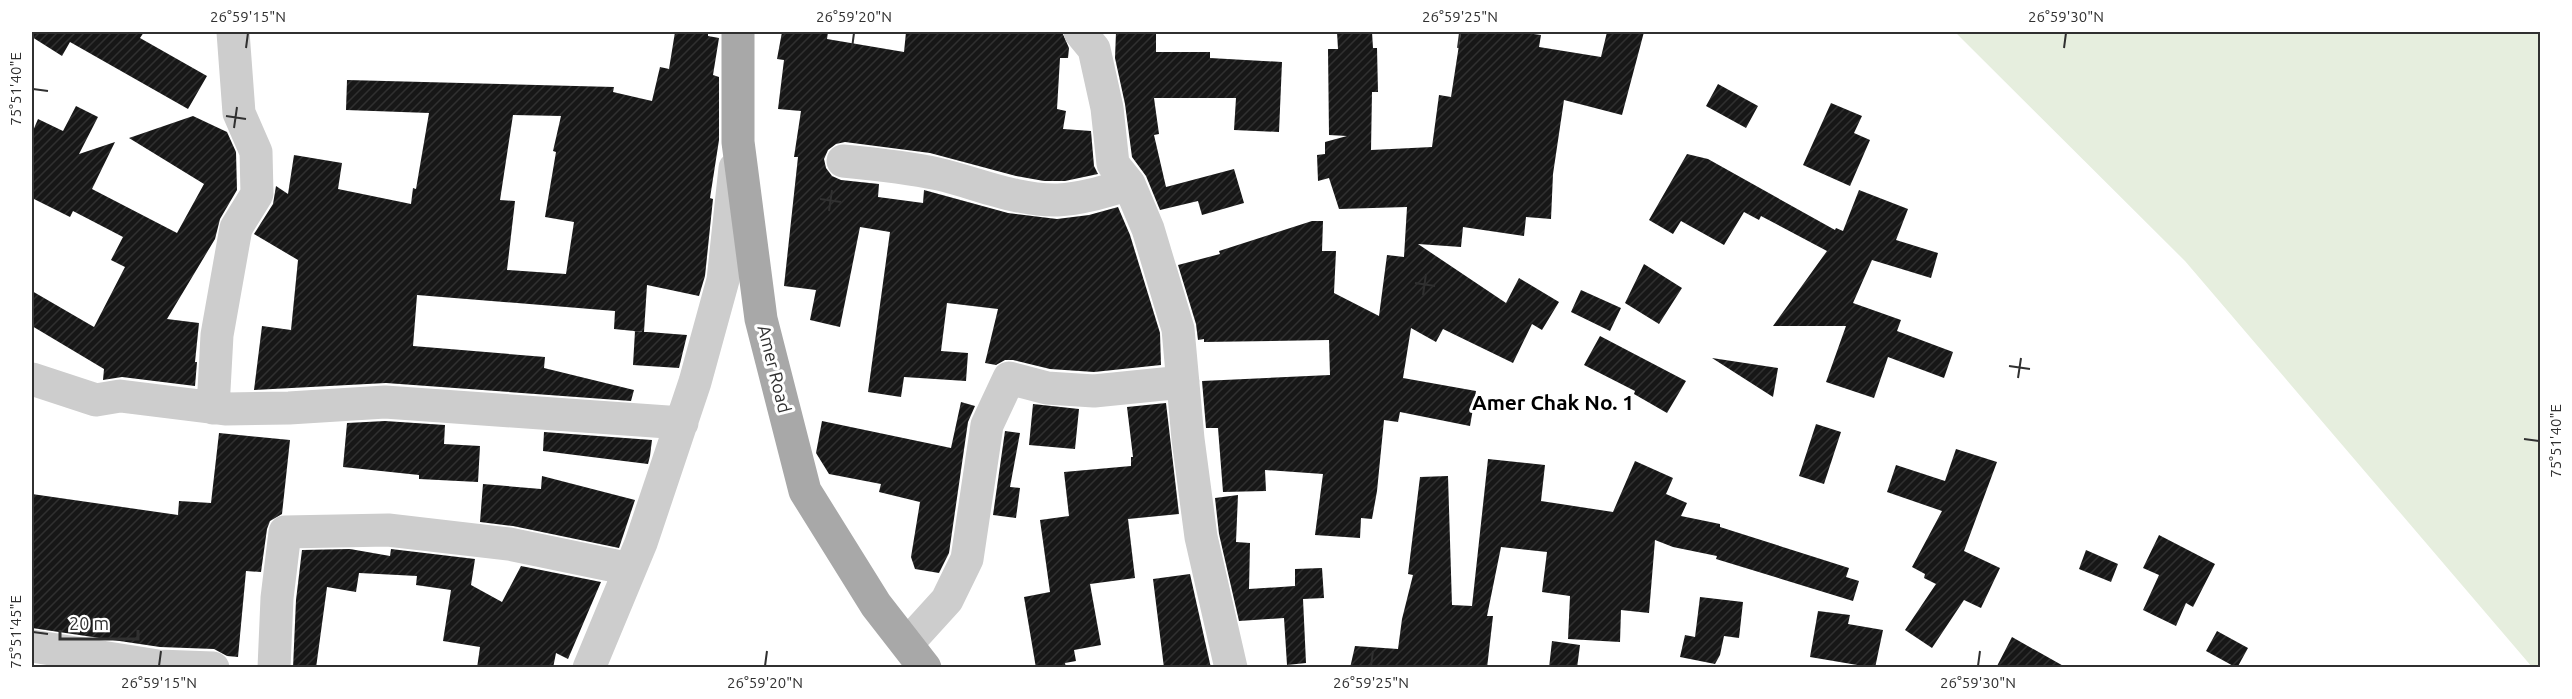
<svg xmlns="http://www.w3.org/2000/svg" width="2572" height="699" viewBox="0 0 2572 699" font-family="Ubuntu,sans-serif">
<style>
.green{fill:#e6eede}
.building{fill:url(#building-hatch);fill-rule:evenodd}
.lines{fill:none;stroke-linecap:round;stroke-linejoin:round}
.minor{stroke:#cdcdcd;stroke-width:33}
.major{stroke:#a8a8a8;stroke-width:33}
.ticks{fill:none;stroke:#303030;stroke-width:2}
.labels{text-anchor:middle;stroke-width:6;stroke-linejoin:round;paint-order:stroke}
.street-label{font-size:18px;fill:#303030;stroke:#fff}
.quarter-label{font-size:21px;font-weight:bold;fill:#000;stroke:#fff}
.neatline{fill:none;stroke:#303030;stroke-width:2}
.ticks-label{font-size:15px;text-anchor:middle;fill:#303030}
</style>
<defs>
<pattern id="building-hatch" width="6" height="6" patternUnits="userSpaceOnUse" patternTransform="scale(1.5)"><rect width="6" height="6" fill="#171717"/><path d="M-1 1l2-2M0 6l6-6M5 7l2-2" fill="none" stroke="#303030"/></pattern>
</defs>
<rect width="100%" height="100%" fill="#fff"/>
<path class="green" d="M1955 32H2540V667H2532L2185 261Z"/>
<path class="building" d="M32 32H144L140 38 207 76 188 109 70 42 62 56 32 37Z
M675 32H708V36L719 38 713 75 719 77V140L710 198 713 199 705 276 699 296 647 285 644 332 614 329 615 311 417 295 413 346 545 357 544 368 634 390 631 401 386 383 254 390 262 326 291 330 298 260 254 234 273 204 276 186 288 194 294 155 342 163 338 189 411 204 413 188 416 189 429 113 346 110 347 80 614 87 613 92 652 101 660 67 669 69ZM513 115 561 116 553 151 556 152 545 217 574 222 566 274 507 270 515 201 500 200Z
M782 32H828L827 39 904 52 906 32H1062L1069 48 1068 58H1060L1057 109 1066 111 1063 129 1091 131 1094 166 1098 174 1065 181H1044L1016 176 930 153 845 142 836 144 828 150 824 159 826 168 832 176 841 180 879 184 878 197 923 203 924 190 1008 213 1057 219 1089 215 1118 207 1130 235 1160 333 1161 365 1094 372 1050 369 1013 360H1005L996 365 985 363 998 309 947 303 941 351 968 353 966 381 904 377 901 397 868 392 890 232 860 227 840 327 810 320 816 290 784 286 798 157H794L801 111 778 109 784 60 777 59Z
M1116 32H1156V52H1210V58L1282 62 1279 132 1234 130 1236 98H1154L1159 134 1154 135 1166 187 1234 169 1244 203 1202 215 1198 201 1160 210 1146 176 1132 157 1125 104 1115 58Z
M1337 32H1372L1373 48H1377L1378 92H1372L1371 150 1432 147 1439 95 1451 97 1461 32H1518L1541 35 1539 47 1601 57 1607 32H1644L1622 115 1564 100 1553 174 1551 219 1526 217 1524 236 1463 227 1461 247 1418 244 1506 303 1519 278 1559 302 1542 330 1532 324 1513 363 1443 329 1436 342 1411 328 1403 378 1476 391 1470 426 1400 412 1398 422 1384 420 1377 491 1372 519 1361 518 1360 538 1315 535 1323 474 1265 470 1266 491 1223 492 1218 428H1206L1202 381 1330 375 1329 340 1204 342V339L1198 340 1196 324 1178 265 1220 254 1219 251 1312 221H1323L1322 251H1336L1334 293 1379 316 1387 255 1404 257 1407 207 1339 209 1329 178 1318 181 1317 155 1325 154V142L1347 136 1329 135 1328 49H1338Z
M1718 84 1758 106 1746 128 1706 106Z
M1831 103 1862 116 1854 133 1870 140 1850 186 1803 165Z
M76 106 98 117 79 154 115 142 92 189 177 233 204 184 129 138 193 116 227 132 236 152 237 190 220 219 215 239 167 319 199 323 195 362H197L195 386 122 377 103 380 104 369 32 326V291L94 327 125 267 111 260 123 237 73 211 70 217 32 198V133L38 119 63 131Z
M1687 154 1708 159 1835 230 1836 228 1843 231 1859 190 1908 209 1896 240 1938 253 1931 278 1872 260 1853 303 1901 320 1897 331 1953 352 1944 378 1888 357 1874 398 1826 382 1846 326H1773L1827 251 1761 216 1759 220 1744 212 1724 245 1681 221 1673 234 1649 220Z
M1644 264 1682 288 1659 324 1625 303Z
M1581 290 1621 308 1610 331 1571 312Z
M635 331 687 335 679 368 633 365Z
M1600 336 1686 381 1667 413 1634 394 1635 391 1584 365Z
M1712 358 1778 368 1773 397Z
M961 402 975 406 968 422 949 553 939 573 915 569 911 557 920 502 879 492 881 484 829 474 816 453 822 421 951 448Z
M1166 403 1179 514 1128 519 1135 578 1090 584 1101 645 1074 650 1076 661 1065 663 1066 668H1036L1024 597 1050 592 1040 520 1069 516 1064 472 1131 466V457H1133L1127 407Z
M1033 404 1079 409 1075 449 1029 445Z
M385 421 445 425 444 444 480 446 478 482 419 479V475L343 467 347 423Z
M1816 424 1841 432 1824 484 1799 476Z
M1005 431 1020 433 1010 487 1020 488 1016 518 993 515Z
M544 432 652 440 650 456 648 464 543 451Z
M219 433 290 440 282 514 270 521 267 529 261 572 246 571 238 657 227 656 214 649 160 647 32 628V494L178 515 179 501 211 503Z
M1956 449 1997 462 1964 551 2000 568 1981 608 1964 600 1932 648 1905 630 1936 584 1924 578 1925 574 1912 567 1942 511 1887 492 1896 465 1945 481Z
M1488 459 1545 465 1541 501 1613 512 1635 461 1673 478 1666 494 1687 503 1681 516 1720 524V527L1849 568 1846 577 1859 581 1853 601 1716 559 1717 556 1673 547 1655 540 1649 613 1621 610 1620 642 1568 639 1570 596 1542 592 1547 552 1501 547 1487 616H1493L1487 668H1350L1355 646 1398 649 1402 619 1413 575 1408 574 1420 477 1448 476 1452 605 1472 606Z
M542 476 635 500 619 548 513 526 480 522 483 484 541 489Z
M1238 495 1236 542 1250 543 1249 589 1295 586V569L1322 568 1324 598 1303 599 1306 663 1287 665 1284 618 1239 621 1219 534 1215 498Z
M2159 535 2215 564 2193 607 2186 603 2176 626 2143 610 2159 575 2143 568Z
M350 549 390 556 391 549 475 559 471 585 502 602 521 566 601 582 568 659 556 653 553 668H477L480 647 443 641 451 590 416 585 417 576 359 573 356 592 327 587 316 668H293L296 600 302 550Z
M2086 550 2118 564 2111 582 2079 569Z
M1190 574 1211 668H1164L1153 579Z
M1700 597 1743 602 1739 638 1724 636 1720 655 1715 664 1680 657 1685 635 1695 637Z
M1818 611 1850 615 1848 624 1883 630 1875 668 1810 657Z
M2217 631 2248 648 2237 668 2206 651Z
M2012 637 2067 668H1996Z
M1552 641 1580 645 1577 668H1549Z"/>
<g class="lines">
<path class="minor" d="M1080 32 1094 49 1107 108 1113 164 1129 184 1148 229 1178 329 1188 439 1201 537 1231 668
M843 161C875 164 906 167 938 174 977 183 1016 201 1058 200 1082 199 1106 191 1129 184
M32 379 96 400 120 396 225 409 289 408 385 402 682 423
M213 408 217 335 236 228 257 194 256 152 239 113 233 32
M907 644 947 600 967 559 987 425 1009 378 1047 388 1094 391 1183 382
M32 646 158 666 213 668
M274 668 277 598 285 532 388 530 509 544 630 569
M589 668 641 543 695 382 723 280 735 168"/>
<path class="major" d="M738 32V142L761 319 805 491 876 605 925 668"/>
</g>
<path class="ticks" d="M246 48 248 33M852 48 854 33M1458 48 1460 33M2064 48 2066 33M33 89 48 91M226 116 246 119M234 128 237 107M820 199 841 202M829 211 832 190M1415 283 1435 286M1423 295 1426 274M2009 366 2030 369M2018 378 2021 358M2524 439 2539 441M33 632 48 634M159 666 161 651M765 666 767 651M1371 666 1373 651M1978 666 1980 651"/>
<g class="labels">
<g class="street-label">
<text transform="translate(774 369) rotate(76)" y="6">Amer Road</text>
</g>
<g class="quarter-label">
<text x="1553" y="410">Amer Chak No. 1</text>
</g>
</g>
<rect width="2572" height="699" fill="none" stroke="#ffffff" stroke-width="66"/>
<path d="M60 630v9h78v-9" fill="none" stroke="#303030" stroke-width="3"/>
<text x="69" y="630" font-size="18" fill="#303030" stroke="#ffffff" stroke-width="4.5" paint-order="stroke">20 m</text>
<rect x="33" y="33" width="2506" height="633" class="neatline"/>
<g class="ticks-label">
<text x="248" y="22">26°59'15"N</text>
<text x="854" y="22">26°59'20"N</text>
<text x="1460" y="22">26°59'25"N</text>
<text x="2066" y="22">26°59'30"N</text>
<text transform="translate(16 89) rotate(-90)" y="5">75°51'40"E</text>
<text transform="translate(2556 441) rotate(-90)" y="5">75°51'40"E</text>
<text transform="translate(16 632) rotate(-90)" y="5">75°51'45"E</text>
<text x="159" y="688">26°59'15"N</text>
<text x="765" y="688">26°59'20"N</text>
<text x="1371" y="688">26°59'25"N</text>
<text x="1978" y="688">26°59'30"N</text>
</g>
</svg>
